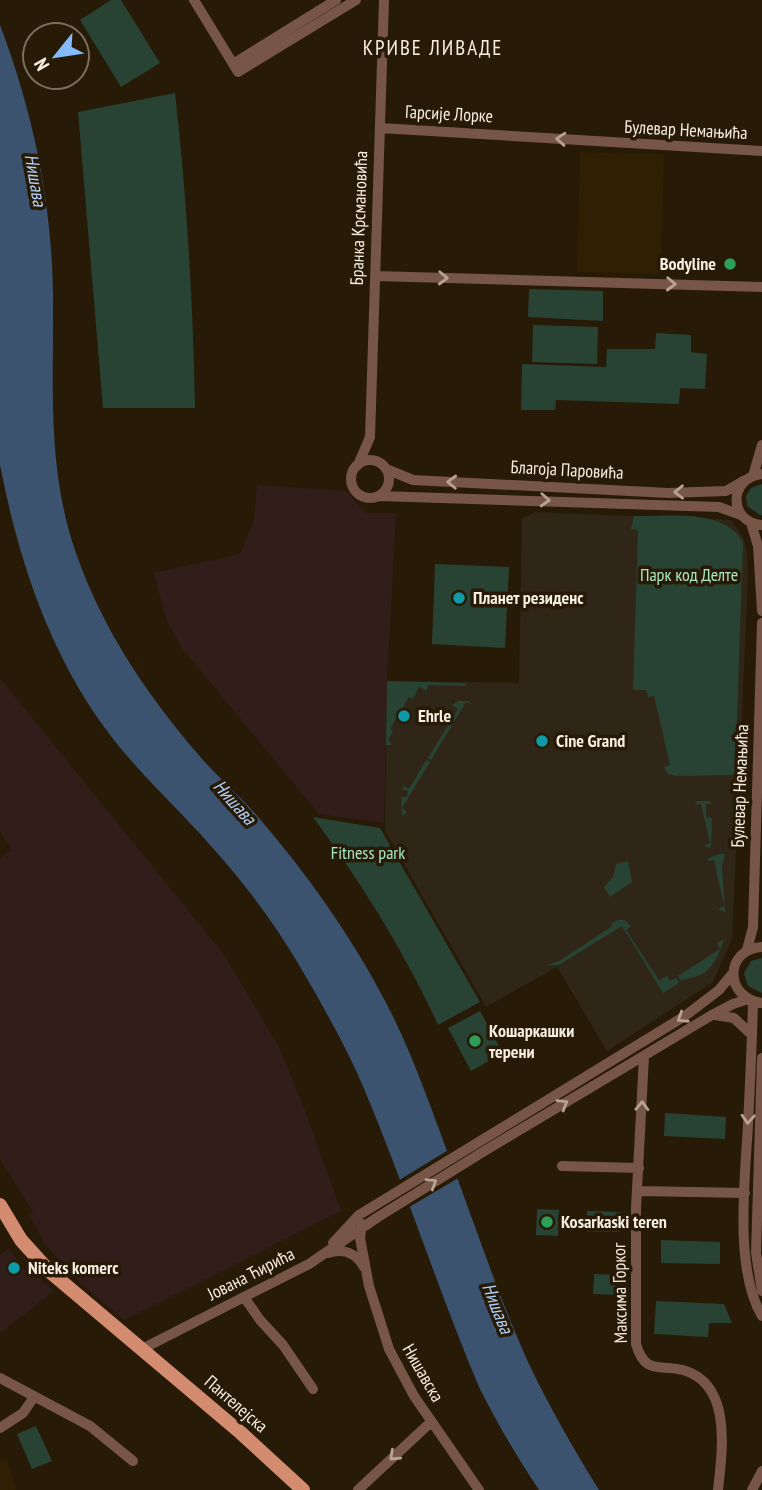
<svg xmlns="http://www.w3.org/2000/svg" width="762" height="1490" viewBox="0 0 762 1490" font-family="'PT Sans Narrow',sans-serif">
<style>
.commercial{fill:#2f2617}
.industrial{fill:#311e1b}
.built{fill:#2f1f03}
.green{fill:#284334}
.water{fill:#3c536f}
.pier{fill:#271a06}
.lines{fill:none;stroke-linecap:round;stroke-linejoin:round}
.minor{stroke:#775547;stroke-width:10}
.major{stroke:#d38c6f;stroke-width:14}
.oneway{stroke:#b7a294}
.leisure-dot{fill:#2e9e5b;stroke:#271a06;stroke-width:2.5}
.culture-dot{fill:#0f9aa8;stroke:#271a06;stroke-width:2.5}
.labels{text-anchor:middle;stroke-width:7;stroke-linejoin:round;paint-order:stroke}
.street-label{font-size:18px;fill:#f7eee2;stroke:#271a06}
.poi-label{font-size:18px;font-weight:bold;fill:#f7eee2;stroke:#271a06;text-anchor:start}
.park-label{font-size:18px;fill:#a6e7c1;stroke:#271a06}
.water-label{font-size:19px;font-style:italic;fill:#b0d1fa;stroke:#271a06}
.quarter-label{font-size:21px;letter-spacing:2px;fill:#f7eee2;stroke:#271a06}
</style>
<rect width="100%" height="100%" fill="#271a06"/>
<path class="commercial" d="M535 512 731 520 744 539 747 552 748 578 732 939 713 982 607 1051 557 967 486 1007 385 831 387 681 519 683 522 519Z"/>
<path class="industrial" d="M257 485 346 491 366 513H396L387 681 384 823 319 814 181 647 165 616 154 573 240 554 254 520Z
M0 678 225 956 281 1051 303 1105 341 1211 124 1320 79 1282 45 1244 29 1215 33 1212 0 1159V858L12 850 0 831Z
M9 1248 26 1272 30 1270 54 1291 0 1333V1255Z"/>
<path class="built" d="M580 152 664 154 661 274 577 272Z
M7 1458 16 1490H0V1462Z"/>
<path class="green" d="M111 0H121L160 63 121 87 80 20Z
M175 93C187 198 193 303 195 408H103L78 112Z
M529 289 603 291V321L528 317Z
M533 325 598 327 597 364 532 362Z
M656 333 691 335V352L707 354 705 389 680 388 679 404 556 400 555 410H521L522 364 606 367 607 349H655Z
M762 484V515H760L747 506 746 496 751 488Z
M634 516C669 517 723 508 743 542L735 775 676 776 668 774 664 767 670 765 654 696 648 697 646 690H633L638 530 631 529Z
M435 564 509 567 505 648 432 644Z
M387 681 465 683 467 686 428 685 427 691 419 687 413 699 409 697 390 729 393 731 388 740 392 745H386Z
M458 701H469L472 704 466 702 431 760 428 758 458 709 452 705Z
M426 760 430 762 402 808 407 812 402 816 401 797H407L408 791 402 789 404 786 409 789Z
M697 801H710L712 804H706V817L712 818 711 846 709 848 704 846 710 843 701 804 695 805Z
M313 817 380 828 480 1002 438 1025C404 950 361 883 313 817Z
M719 854H725L722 866 725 912 718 909 724 906 714 860 708 861 707 859Z
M628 861 632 882 610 897 604 887 613 877 616 864Z
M618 920H624L631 926 626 930 659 980 667 976 670 981 676 978 679 983 663 993 622 926 559 965H547L559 961 611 927 613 922Z
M724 939C720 952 712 972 698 976 691 978 687 978 681 981L678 976 720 949 717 943Z
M762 958V993L748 986 744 973 751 961Z
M480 1011 503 1053 471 1071 448 1028Z
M665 1113 726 1117 725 1139 664 1136Z
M537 1209 559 1210 558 1236 536 1235Z
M587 1211 621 1212 620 1232H587Z
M661 1240 720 1242V1264L661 1263Z
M594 1274 621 1275 620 1295 593 1294Z
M656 1301 724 1304 732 1323H709L708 1337 654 1334Z
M36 1426 52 1461 32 1469 17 1434Z"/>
<path class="water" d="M0 25C33 112 52 202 53 295 54 384 46 467 76 553 103 631 149 698 203 760 221 780 242 798 259 818 307 874 350 934 384 999 412 1051 431 1109 452 1164 477 1230 499 1298 528 1362 549 1406 573 1448 599 1490H539C517 1457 497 1423 479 1387 438 1290 406 1189 365 1091 347 1048 323 1006 299 965 274 922 244 883 211 846 175 805 133 768 102 724 47 647 18 557 0 465Z"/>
<path class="pier" d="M450 1149 460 1177 406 1209 396 1182Z"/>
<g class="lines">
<path class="minor" d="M194 0 238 72 356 0
M233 64 336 0
M380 128 762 151
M375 276 762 287
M351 479a19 19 0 1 1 38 0a19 19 0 1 1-38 0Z
M358 465 370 437 384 0
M386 469 413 480 668 493 726 491 745 480
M762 474C728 478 728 522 762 525
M753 476 762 445
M379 496 719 507 741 515
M751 523 758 546 762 611
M762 947C724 949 724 998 762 1003
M747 950 753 927 762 623
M753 1002C752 1043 750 1084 748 1125 745 1179 734 1269 762 1316
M715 1015 734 1018 752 1035
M644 1056 636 1208V1344C645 1375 659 1364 683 1370 733 1384 722 1452 718 1490
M762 1058 756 1253 762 1291
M562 1166 639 1168
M638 1191 745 1193
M362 1224 360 1238 369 1286 389 1349 414 1396 479 1490
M333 1243 359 1215 685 1016 719 990 733 973
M328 1253C343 1248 356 1253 364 1267
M244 1297 260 1320 283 1345 313 1389
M142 1349 309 1264 378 1217 486 1150 712 1015 733 1004 748 999
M0 1378 90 1426 133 1461
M0 1428 23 1413 34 1397
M358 1490 431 1422
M752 1490 762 1471"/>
<path class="major" d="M0 1205 21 1240 49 1271 241 1433 303 1490"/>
</g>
<defs><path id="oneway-chevron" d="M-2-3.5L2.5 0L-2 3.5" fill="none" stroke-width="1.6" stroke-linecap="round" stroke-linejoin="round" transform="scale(1.75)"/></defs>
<g class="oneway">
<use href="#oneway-chevron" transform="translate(561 139) rotate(-176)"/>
<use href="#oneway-chevron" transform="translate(443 278) rotate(2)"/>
<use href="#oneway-chevron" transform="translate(671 284) rotate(2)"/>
<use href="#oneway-chevron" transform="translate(452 482) rotate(-178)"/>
<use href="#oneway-chevron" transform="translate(679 492) rotate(179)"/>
<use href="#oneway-chevron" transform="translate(545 500) rotate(3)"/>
<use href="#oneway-chevron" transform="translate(682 1018) rotate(147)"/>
<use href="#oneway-chevron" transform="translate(563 1104) rotate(-31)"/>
<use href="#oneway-chevron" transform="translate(642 1106) rotate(-88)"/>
<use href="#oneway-chevron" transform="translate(748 1119) rotate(93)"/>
<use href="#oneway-chevron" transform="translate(432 1183) rotate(-32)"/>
<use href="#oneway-chevron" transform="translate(394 1456) rotate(137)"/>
</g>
<g class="leisure-dot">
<circle cx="730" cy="264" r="7"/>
<circle cx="475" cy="1041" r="7"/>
<circle cx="547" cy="1222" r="7"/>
</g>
<g class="culture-dot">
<circle cx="459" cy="598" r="7"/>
<circle cx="404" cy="716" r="7"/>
<circle cx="542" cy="741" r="7"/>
<circle cx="14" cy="1268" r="7"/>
</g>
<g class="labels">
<g class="street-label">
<text transform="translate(449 114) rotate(3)" y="6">Гарсије Лорке</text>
<text transform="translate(686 130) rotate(3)" y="6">Булевар Немањића</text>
<text transform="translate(359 218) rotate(-88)" y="6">Бранка Крсмановића</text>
<text transform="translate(567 470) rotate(3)" y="6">Благоја Паровића</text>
<text transform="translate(740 786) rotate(-88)" y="6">Булевар Немањића</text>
<text transform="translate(251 1274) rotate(-27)" y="6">Јована Ћирића</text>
<text transform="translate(620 1293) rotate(-91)" y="6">Максима Горког</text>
<text transform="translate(423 1373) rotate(60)" y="6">Нишавска</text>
<text transform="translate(236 1404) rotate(41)" y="6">Пантелејска</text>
</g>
<g class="poi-label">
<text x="716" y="270" text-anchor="end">Bodyline</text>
<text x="473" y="604">Планет резиденс</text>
<text x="418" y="722">Ehrle</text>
<text x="556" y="747">Cine Grand</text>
<text x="489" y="1037">Кошаркашки<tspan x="489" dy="21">терени</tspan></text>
<text x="561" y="1228">Kosarkaski teren</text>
<text x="28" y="1274">Niteks komerc</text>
</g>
<g class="park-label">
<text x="689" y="581">Парк код Делте</text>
<text x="368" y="859">Fitness park</text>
</g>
<g class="water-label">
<text transform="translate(36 180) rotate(80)" y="7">Нишава</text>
<text transform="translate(235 802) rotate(48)" y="7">Нишава</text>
<text transform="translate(498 1308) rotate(68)" y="7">Нишава</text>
</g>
<g class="quarter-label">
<text x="433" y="55">КРИВЕ ЛИВАДЕ</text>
</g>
</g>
<g transform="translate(56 56) rotate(240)"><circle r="33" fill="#271a06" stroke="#7a6f5e" stroke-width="2"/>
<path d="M0-5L12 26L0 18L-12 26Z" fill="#85bbfb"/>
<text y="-10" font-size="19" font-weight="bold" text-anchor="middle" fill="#f7eee2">N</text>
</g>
</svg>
